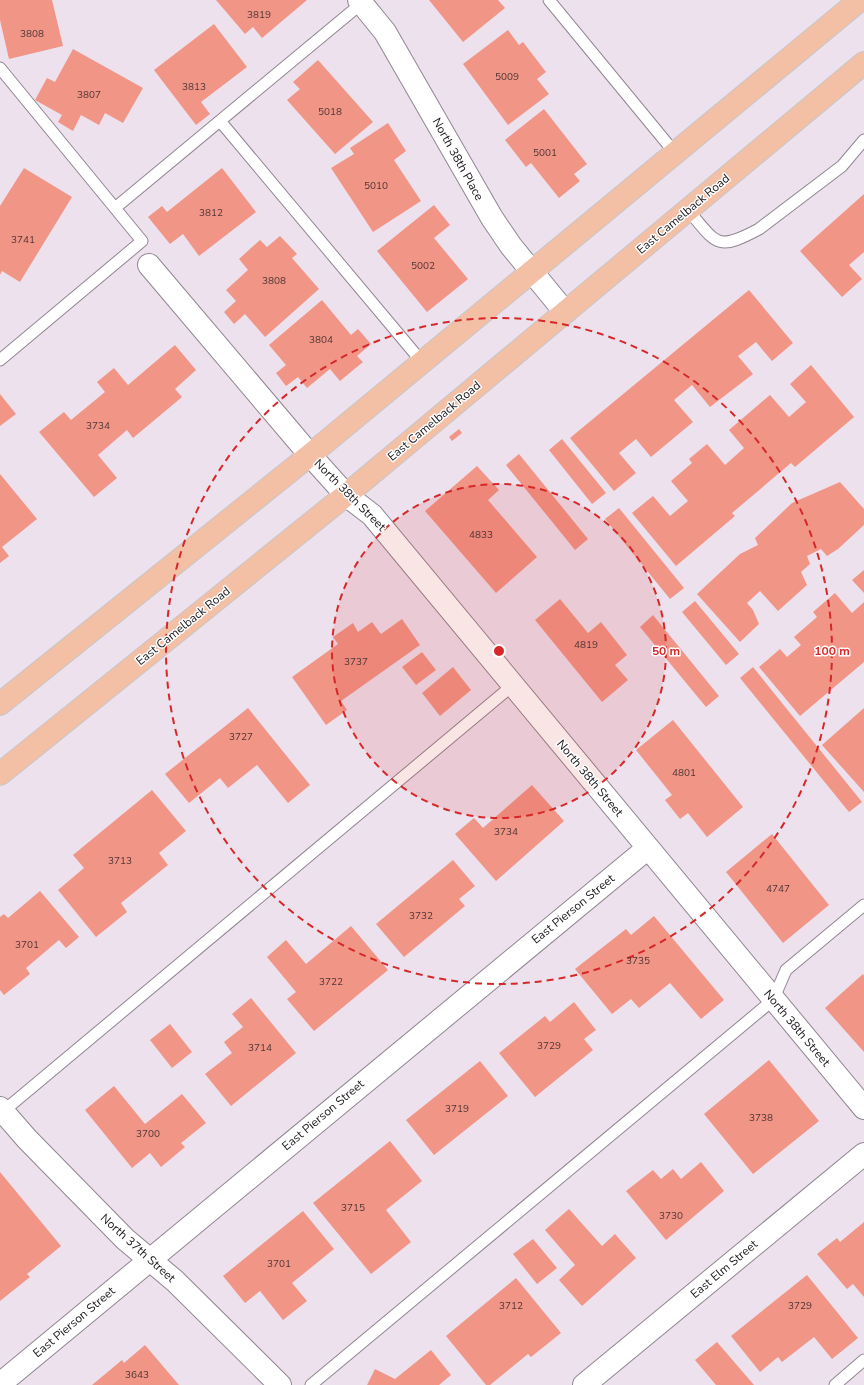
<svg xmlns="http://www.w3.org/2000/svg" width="864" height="1385" viewBox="0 0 864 1385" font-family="'Nunito Sans',sans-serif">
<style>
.building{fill:#f19586}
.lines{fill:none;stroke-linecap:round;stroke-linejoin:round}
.lane-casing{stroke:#908691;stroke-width:13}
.street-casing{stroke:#908691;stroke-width:24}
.primary-casing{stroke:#c8c7c8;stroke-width:24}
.lane{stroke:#fff;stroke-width:11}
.street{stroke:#fff;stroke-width:22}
.primary{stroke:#f3bfa5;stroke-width:22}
.ring{fill:none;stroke:#d62828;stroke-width:2;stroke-dasharray:7 5}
.labels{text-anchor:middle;stroke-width:3;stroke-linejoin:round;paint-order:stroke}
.number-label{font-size:10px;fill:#503636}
.street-label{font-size:12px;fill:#1a161b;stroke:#fff}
.centre{fill:#d62828;stroke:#fff;stroke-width:2}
.ring-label{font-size:12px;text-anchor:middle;font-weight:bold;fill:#d62828;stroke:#fff;stroke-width:3;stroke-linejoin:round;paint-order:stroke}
</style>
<rect width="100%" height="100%" fill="#ece1ed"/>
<path class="building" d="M0 0H52L63 46 9 59 0 20Z
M216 0H307L262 38 253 27 245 34Z
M429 0H498L505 8 463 42Z
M214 24 247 67 201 102 210 114 196 125 154 70Z
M508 30 519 45 523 42 546 72 537 79 549 94 508 125 463 64Z
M73 49 143 88 123 123 105 113 99 125 81 115 73 131 58 122 62 115 35 100 47 78 55 82Z
M318 60 373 122 335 154 287 100 300 89 293 82Z
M544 109 587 164 574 174 580 181 559 198 531 163 526 167 505 140Z
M388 123 406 151 394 160 421 201 373 232 331 168 354 154 350 148Z
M24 168 72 197 20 282 2 271 0 275V206Z
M222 168 256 212 199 256 183 234 170 244 148 217 162 206 167 212Z
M864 194V252L849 265 862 279 842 297 800 251Z
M434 205 450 225 434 238 468 279 427 312 377 251Z
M280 236 297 254 292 258 319 289 265 337 245 314 234 324 224 312 236 301 226 290 248 270 239 259 260 240 267 247Z
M749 290 793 343 772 361 756 342 738 356 753 374 710 407 692 385 674 400 693 422 651 457 636 439 619 453 636 473 614 491 570 438Z
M322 300 351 335 358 329 371 344 357 356 363 362 340 381 330 369 307 388 298 377 286 386 276 373 286 365 269 345Z
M175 345 196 370 175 389 182 397 133 438 127 430 98 455 117 478 94 497 39 432 64 412 71 420 105 392 97 382 114 368 128 385Z
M811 365 854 417 795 467 791 463 732 513 735 516 676 566 632 513 653 496 670 516 688 501 671 481 692 463 689 459 707 444 725 465 744 448 729 430 770 395 789 417 806 402 790 384Z
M0 394 16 414 0 426Z
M459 429 462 433 452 441 449 437Z
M562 439 606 493 592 504 549 450Z
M519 454 588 539 575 550 506 465Z
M477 466 499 490 488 500 537 557 496 593 425 511Z
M0 474 37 519 2 547 9 556 0 563Z
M840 482 864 509V525L838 549 827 556 821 549 807 556 810 564 801 572 807 585 778 611 760 591 747 603 753 610 759 624 740 642 697 594 740 554 758 545 755 538 792 503Z
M619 508 684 588 670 599 605 519Z
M864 570V593L852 580Z
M835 593 852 613 864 602V662L800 716 759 667 780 649 787 657 801 645 794 637 817 617 813 612Z
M560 599 588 633 601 622 627 655 615 665 628 680 602 702 535 620Z
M695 601 739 654 726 665 682 612Z
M653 615 719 696 706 707 640 627Z
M402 619 420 645 341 701 347 710 326 725 292 677 338 644 333 637 353 623 358 632 372 622 381 634Z
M422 652 436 670 416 685 402 667Z
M453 667 471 690 440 716 422 693Z
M753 667 862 802 849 812 740 678Z
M248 708 310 785 288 803 257 765 228 788 220 778 189 803 165 774Z
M864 708V792L822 745Z
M673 720 743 807 707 837 688 813 680 819 665 800 672 795 636 750Z
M532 785 564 821 496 881 455 834 474 818 483 828Z
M152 790 186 831 159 853 168 865 121 903 127 912 96 937 58 890 84 868 73 855Z
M772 834 829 905 783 943 726 872Z
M453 860 475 886 459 899 465 906 404 957 376 924Z
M40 891 79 937 66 948 59 940 26 968 30 974 4 995 0 990V917L4 914 8 918Z
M654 916 724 1000 701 1019 670 983 639 1008 631 999 612 1014 575 969 626 929 631 935Z
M351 926 388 970 314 1031 287 999 296 992 267 957 286 940 306 964Z
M863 974 864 976V1052L825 1008Z
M251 998 296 1053 231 1106 205 1074 232 1053 224 1042 243 1027 232 1014Z
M574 1002 596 1030 584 1039 593 1050 535 1097 499 1053 545 1016 550 1022Z
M170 1024 192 1052 172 1068 150 1040Z
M769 1060 819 1121 753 1174 704 1114Z
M480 1061 508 1096 434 1155 406 1120Z
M114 1086 145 1124 182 1094 206 1123 181 1143 185 1147 161 1167 150 1153 132 1168 85 1110Z
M390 1141 422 1181 386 1210 411 1242 371 1274 313 1203Z
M701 1162 724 1191 666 1240 626 1191 653 1170 661 1179 673 1169 681 1179Z
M0 1172 61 1246 27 1274 30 1277 0 1301Z
M569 1209 602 1246 615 1234 636 1258 582 1306 559 1280 575 1265 545 1230Z
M303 1211 334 1249 292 1283 307 1301 283 1320 260 1291 245 1303 223 1276Z
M864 1222V1297L853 1284 847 1289 817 1254 837 1238 840 1242Z
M533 1239 557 1268 537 1284 513 1254Z
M807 1275 858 1338 832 1359 814 1337 782 1362 778 1357 760 1372 731 1336Z
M516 1278 561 1333 531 1357 528 1354 490 1385H486L446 1336Z
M717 1342 754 1385H716L695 1360Z
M145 1345 179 1385H92L122 1360 124 1363Z
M431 1350 451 1375 439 1385H367L375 1369 395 1379Z"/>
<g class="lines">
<defs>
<path id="lane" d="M549 0 675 153
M0 68 142 241 0 360
M220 121 422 362
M115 208 362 3
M688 210C717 244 716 252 759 229L842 166 864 140
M0 1114 513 685
M311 1385 773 1000 786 970 864 905
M835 1385 864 1360"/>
<path id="street" d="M359 0 385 32 492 218 511 246 565 312
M149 265 310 455 346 495 372 515 864 1108
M0 1108 27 1139 125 1239 175 1281 280 1385
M0 1384 648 848
M584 1385 864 1154"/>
<path id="primary" d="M0 704 310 455 860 0
M0 774 346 495 864 63"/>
</defs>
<use href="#lane" class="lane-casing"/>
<use href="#street" class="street-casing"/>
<use href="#primary" class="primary-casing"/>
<use href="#lane" class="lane"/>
<use href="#street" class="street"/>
<use href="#primary" class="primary"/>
</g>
<circle cx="499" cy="651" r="167" fill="#d62828" fill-opacity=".12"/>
<g class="ring">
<circle cx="499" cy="651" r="167"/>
<circle cx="499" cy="651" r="333"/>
</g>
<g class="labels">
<g class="number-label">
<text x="259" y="18">3819</text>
<text x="32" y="37">3808</text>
<text x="507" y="80">5009</text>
<text x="194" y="90">3813</text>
<text x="89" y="98">3807</text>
<text x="330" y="115">5018</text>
<text x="545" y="156">5001</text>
<text x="376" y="189">5010</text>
<text x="211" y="216">3812</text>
<text x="23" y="243">3741</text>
<text x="423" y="269">5002</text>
<text x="274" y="284">3808</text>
<text x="321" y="343">3804</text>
<text x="98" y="429">3734</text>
<text x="481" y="538">4833</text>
<text x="586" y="648">4819</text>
<text x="356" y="665">3737</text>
<text x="241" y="740">3727</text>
<text x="684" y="776">4801</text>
<text x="506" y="835">3734</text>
<text x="120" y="864">3713</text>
<text x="778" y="892">4747</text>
<text x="421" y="919">3732</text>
<text x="27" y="948">3701</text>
<text x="638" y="964">3735</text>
<text x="331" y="985">3722</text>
<text x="549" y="1049">3729</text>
<text x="260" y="1051">3714</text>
<text x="457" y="1112">3719</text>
<text x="761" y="1121">3738</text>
<text x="148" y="1137">3700</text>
<text x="353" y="1211">3715</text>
<text x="671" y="1219">3730</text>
<text x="279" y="1267">3701</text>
<text x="511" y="1309">3712</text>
<text x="800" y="1309">3729</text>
<text x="137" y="1378">3643</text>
</g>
<g class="street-label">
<text transform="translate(458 159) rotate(61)" y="4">North 38th Place</text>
<text transform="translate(683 214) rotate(-40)" y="4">East Camelback Road</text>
<text transform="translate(434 421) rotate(-40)" y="4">East Camelback Road</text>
<text transform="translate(350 495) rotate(45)" y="4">North 38th Street</text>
<text transform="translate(183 626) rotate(-39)" y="4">East Camelback Road</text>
<text transform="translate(590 778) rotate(50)" y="4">North 38th Street</text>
<text transform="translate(573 909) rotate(-39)" y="4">East Pierson Street</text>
<text transform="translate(797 1028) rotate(50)" y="4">North 38th Street</text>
<text transform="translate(323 1115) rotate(-40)" y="4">East Pierson Street</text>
<text transform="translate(138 1248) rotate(42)" y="4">North 37th Street</text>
<text transform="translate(724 1269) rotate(-40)" y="4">East Elm Street</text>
<text transform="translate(74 1322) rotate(-40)" y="4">East Pierson Street</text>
</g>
</g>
<circle cx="499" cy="651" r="6" class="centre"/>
<g class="ring-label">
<text x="666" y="655">50 m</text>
<text x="832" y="655">100 m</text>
</g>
</svg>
